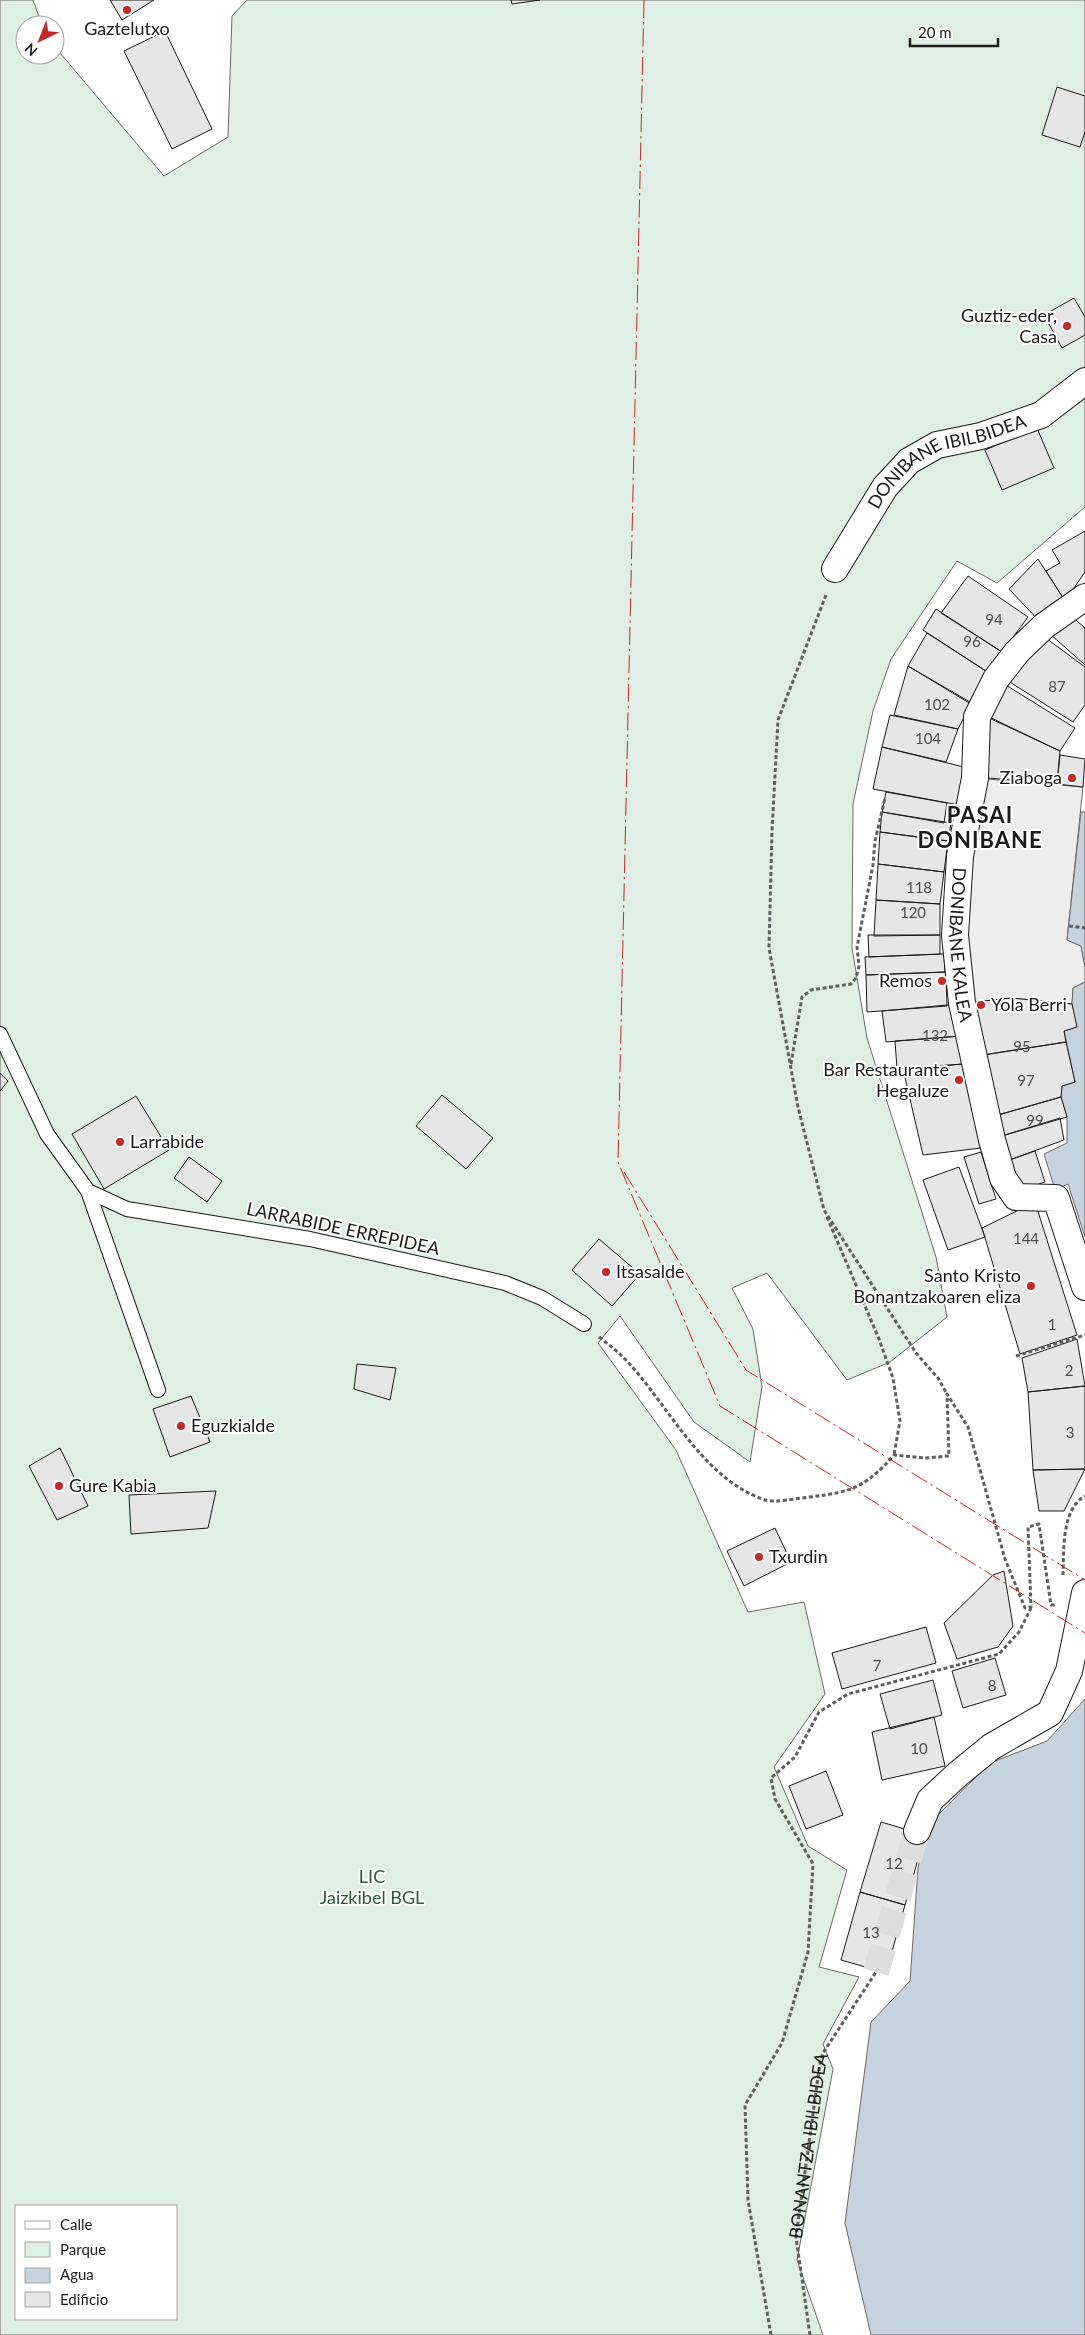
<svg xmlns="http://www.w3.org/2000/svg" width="1085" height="2335" viewBox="0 0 1085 2335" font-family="Lato,sans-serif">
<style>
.green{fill:#e0efe3;stroke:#6a6a6a;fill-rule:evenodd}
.parking{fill:#ededed;stroke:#6a6a6a}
.water{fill:#c6d2dc;stroke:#6a6a6a}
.building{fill:#e6e6e6;stroke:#1a1a1a}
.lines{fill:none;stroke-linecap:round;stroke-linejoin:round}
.street-tunnel{stroke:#ddd;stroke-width:26;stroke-dasharray:26 13;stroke-linecap:butt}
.lane-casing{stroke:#1a1a1a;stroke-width:16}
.street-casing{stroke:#1a1a1a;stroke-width:28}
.path{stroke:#5f5f5f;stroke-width:3;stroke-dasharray:4 2.5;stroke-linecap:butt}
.lane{stroke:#fff;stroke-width:14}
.street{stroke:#fff;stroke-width:26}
.power{stroke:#c62828;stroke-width:1;stroke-dasharray:18 4 2.5 4;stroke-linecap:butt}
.poi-dot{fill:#c62828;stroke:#fff;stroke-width:2}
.labels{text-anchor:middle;stroke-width:4;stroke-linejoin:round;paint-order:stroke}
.number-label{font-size:15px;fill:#4d4d4d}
.poi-label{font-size:18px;fill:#1a1a1a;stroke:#fff;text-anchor:start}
.street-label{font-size:18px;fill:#1a1a1a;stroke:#fff}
.park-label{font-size:18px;fill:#2b5a34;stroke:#fff}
.district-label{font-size:22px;font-weight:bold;letter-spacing:1px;fill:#1a1a1a;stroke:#fff}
</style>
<rect width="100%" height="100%" fill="#fff"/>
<path class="green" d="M0 0H33L42 25H25V55H55V47L164 176 228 137 232 16 247 0H1085V507L997 583 957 561 891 659 873 711 853 804 852 948 867 1038 936 1257 947 1317 890 1362 847 1380 767 1273 732 1288 753 1329 762 1387 750 1462 694 1422 620 1316 598 1343 676 1450 748 1612 804 1602 825 1694 774 1767 808 1846 847 1870 819 1967 859 1977 823 2044 833 2069 797 2260 823 2335H0ZM16 2206H176V2319H16Z"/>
<path class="parking" d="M975 778 1083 787 1067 940 1081 946 1085 967V982L1073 988 1072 1004 1011 998 965 1003Z"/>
<path class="water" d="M1081 812H1085V967L1081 946 1067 940Z
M1085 982V1237L1068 1184 1055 1190 1044 1154 1067 1143V1117L1061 1097 1062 1086 1075 1082 1064 1031 1076 1027 1072 1004 1073 988Z
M1085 1699V2335H871L845 2223 871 2022 910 1981 918 1868 927 1826 990 1763 1047 1741Z"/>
<path class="building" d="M110 0H154L122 20Z
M511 0H540L512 4Z
M165 31 212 129 172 149 124 51Z
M1057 87 1085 96V132L1080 147 1042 135Z
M1074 298 1085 317V335L1062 348 1044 315Z
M1037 428 1054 468 1002 490 985 450Z
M1085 531V572L1065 601 1046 571 1060 563 1052 550Z
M1038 559 1065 601 1042 624 1009 589Z
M968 576 1028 617 1002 652 941 613Z
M936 609 1005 654 992 675 923 630Z
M1068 613 1085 628V665L1050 634Z
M927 633 992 675 975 705 908 666Z
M1039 633 1085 667V705L1073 722 1005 679Z
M908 666 971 704 958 729 894 715Z
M1001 682 1075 728 1060 751 985 715Z
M890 715 958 729 946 762 882 747Z
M987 717 1060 751 1057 784 977 777Z
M882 747 968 768 959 805 873 789Z
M1060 755 1085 759 1083 787 1057 784Z
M886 792 947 803 944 823 882 812Z
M882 812 951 823 948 841 880 832Z
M880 832 948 841 944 872 878 864Z
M878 864 944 872 940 904 876 900Z
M876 900 940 904V935L874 936Z
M868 935H940V954L869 957Z
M944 954 945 972 866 975 865 957Z
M946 972 947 1006 867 1012 866 975Z
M1011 998 1072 1004 1077 1027 1064 1031 1066 1042 977 1056 966 1003Z
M958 1004 961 1036 886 1042 882 1011Z
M961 1036 963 1064 897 1069 895 1041Z
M1066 1042 1075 1082 1062 1086 1061 1097 991 1117 977 1056Z
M963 1064 981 1148 923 1155 903 1069Z
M0 1073 8 1081 0 1091Z
M442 1095 493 1138 466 1169 416 1126Z
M136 1096 169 1150 104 1189 72 1134Z
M1061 1097 1067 1117 995 1138 991 1117Z
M1060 1118 1064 1140 1004 1162 995 1138Z
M1035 1151 1045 1182 1018 1191 1004 1162Z
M981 1152 996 1199 979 1204 964 1157Z
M189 1157 222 1181 207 1202 174 1178Z
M959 1167 985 1237 948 1250 923 1180Z
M1035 1202 1077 1335 1020 1354 982 1228Z
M599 1239 640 1274 612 1306 572 1270Z
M1077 1339 1085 1386 1028 1392 1022 1358Z
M357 1364 396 1368 390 1400 354 1389Z
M1085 1386V1469L1033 1470 1028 1392Z
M191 1396 210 1442 170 1457 153 1409Z
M60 1448 88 1506 57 1520 29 1466Z
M1085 1469 1064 1511H1039L1033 1470Z
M216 1491 208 1528 131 1534 129 1495Z
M775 1528 791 1562 744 1586 727 1551Z
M1004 1571 1013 1626 998 1647 957 1659 944 1623 993 1575Z
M926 1627 936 1663 842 1689 832 1653Z
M995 1658 1006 1695 963 1708 952 1671Z
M933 1680 942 1715 890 1729 880 1694Z
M934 1717 945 1766 882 1780 872 1732Z
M826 1771 843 1815 806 1829 789 1786Z
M881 1822 925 1835 905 1905 860 1892Z
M860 1892 905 1905 886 1973 841 1960Z"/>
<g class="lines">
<path class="street-tunnel" d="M876 1972 917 1831"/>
<defs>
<path id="lane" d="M0 1034 47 1134 88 1191 158 1390
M88 1191 127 1209 310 1239 505 1283 542 1298 584 1324"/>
<g id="street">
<path id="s2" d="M835 569 885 487 909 461 937 445 981 436 1041 415 1085 381"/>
<path id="s3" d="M1085 597 1044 626 1017 652 996 679 977 717 975 778 960 856 955 935 962 1003 992 1140 1003 1178 1016 1197 1056 1198 1085 1287"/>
<path d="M917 1831 930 1800 958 1774 991 1747 1050 1713 1069 1671 1085 1593"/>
</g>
</defs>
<use href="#lane" class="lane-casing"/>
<use href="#street" class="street-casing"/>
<g class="path">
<path d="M826 595 778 720 772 831 769 948 798 1107 824 1210 916 1353 938 1378 947 1394"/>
<path d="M1069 926 1085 928"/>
<path d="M791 1064 802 997 811 990 851 984 856 978 859 966 857 947 873 865 875 841 885 798"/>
<path d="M827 1217 879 1339 893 1378 900 1421 894 1455"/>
<path d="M599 1337C608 1344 617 1351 625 1359 669 1405 701 1478 765 1500 774 1503 799 1498 810 1497 852 1492 866 1487 894 1455L925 1458 949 1456 947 1394 968 1427 1005 1559 1025 1608 1031 1607 1028 1527 1039 1524 1051 1605H1055"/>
<path d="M1016 1356 1085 1335"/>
<path d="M1063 1575C1064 1552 1061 1509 1085 1496"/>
<path d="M771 2335 748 2200 745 2105 782 2043 808 1952 813 1864 775 1799 771 1778 795 1757 819 1712 848 1694 999 1654 1019 1632 1031 1608"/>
<path id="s1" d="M810 2335 796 2237 820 2063 823 2053 876 1972"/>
</g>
<use href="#lane" class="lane"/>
<use href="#street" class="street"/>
<path class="power" d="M644 0 618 1162 720 1406 1085 1633
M624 1172 746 1370 1085 1580"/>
</g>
<g class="poi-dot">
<circle cx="127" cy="10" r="5"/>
<circle cx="1067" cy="326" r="5"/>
<circle cx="1072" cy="778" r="5"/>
<circle cx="942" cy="981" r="5"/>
<circle cx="981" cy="1005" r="5"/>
<circle cx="959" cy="1080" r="5"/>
<circle cx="120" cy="1142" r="5"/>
<circle cx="606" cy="1272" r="5"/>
<circle cx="1031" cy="1286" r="5"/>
<circle cx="181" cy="1426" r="5"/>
<circle cx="59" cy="1486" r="5"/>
<circle cx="759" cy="1557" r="5"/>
</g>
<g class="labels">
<g class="number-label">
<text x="994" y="625">94</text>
<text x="972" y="647">96</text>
<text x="1057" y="692">87</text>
<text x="937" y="710">102</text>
<text x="928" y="744">104</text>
<text x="919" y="893">118</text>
<text x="913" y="918">120</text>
<text x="935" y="1041">132</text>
<text x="1022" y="1052">95</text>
<text x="1026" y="1086">97</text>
<text x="1035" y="1126">99</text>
<text x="1026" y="1244">144</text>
<text x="1052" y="1330">1</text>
<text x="1069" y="1376">2</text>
<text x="1070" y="1438">3</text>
<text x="877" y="1671">7</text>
<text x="992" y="1691">8</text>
<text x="919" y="1754">10</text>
<text x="894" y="1869">12</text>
<text x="871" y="1938">13</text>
</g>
<g class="poi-label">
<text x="127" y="35" text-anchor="middle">Gaztelutxo</text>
<text x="1057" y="322" text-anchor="end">Guztiz-eder,<tspan x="1057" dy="21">Casa</tspan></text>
<text x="1062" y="784" text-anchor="end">Ziaboga</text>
<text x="932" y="987" text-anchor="end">Remos</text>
<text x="991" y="1011">Yola Berri</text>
<text x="949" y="1076" text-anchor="end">Bar Restaurante<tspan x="949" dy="21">Hegaluze</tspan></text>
<text x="130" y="1148">Larrabide</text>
<text x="616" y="1278">Itsasalde</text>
<text x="1021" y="1282" text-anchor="end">Santo Kristo<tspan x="1021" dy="21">Bonantzakoaren eliza</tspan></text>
<text x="191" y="1432">Eguzkialde</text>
<text x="69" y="1492">Gure Kabia</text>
<text x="769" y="1563">Txurdin</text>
</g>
<g class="street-label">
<text dy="6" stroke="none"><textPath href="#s2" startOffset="164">DONIBANE IBILBIDEA</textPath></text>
<text dy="6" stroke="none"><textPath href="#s3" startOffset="394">DONIBANE KALEA</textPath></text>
<text transform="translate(343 1229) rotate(12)" y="6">LARRABIDE ERREPIDEA</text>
<text dy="6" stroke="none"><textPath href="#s1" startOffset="191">BONANTZA IBILBIDEA</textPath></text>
</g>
<g class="park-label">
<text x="372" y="1883">LIC<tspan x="372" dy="21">Jaizkibel BGL</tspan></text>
</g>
<g class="district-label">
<text x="980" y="823">PASAI<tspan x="980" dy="25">DONIBANE</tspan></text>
</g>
</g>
<rect x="15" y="2205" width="162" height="115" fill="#ffffff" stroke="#a3a3a3"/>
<rect x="25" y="2221" width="25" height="8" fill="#ffffff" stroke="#a3a3a3"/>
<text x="60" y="2230" font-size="15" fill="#1a1a1a">Calle</text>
<rect x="25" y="2242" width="25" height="15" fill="#e0efe3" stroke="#a3a3a3"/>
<text x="60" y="2255" font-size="15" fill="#1a1a1a">Parque</text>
<rect x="25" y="2268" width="25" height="15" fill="#c6d2dc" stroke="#a3a3a3"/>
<text x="60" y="2280" font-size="15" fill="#1a1a1a">Agua</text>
<rect x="25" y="2292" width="25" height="15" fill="#e6e6e6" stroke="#a3a3a3"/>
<text x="60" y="2305" font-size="15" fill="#1a1a1a">Edificio</text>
<g transform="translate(40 40) rotate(223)"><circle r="24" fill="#ffffff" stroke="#a3a3a3"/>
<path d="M0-4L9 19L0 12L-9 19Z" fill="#c62828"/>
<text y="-8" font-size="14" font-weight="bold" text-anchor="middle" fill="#1a1a1a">N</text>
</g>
<path d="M910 38v8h88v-8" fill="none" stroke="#1a1a1a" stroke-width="2.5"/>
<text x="918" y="38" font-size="15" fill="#1a1a1a" stroke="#ffffff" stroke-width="4" paint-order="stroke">20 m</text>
</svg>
